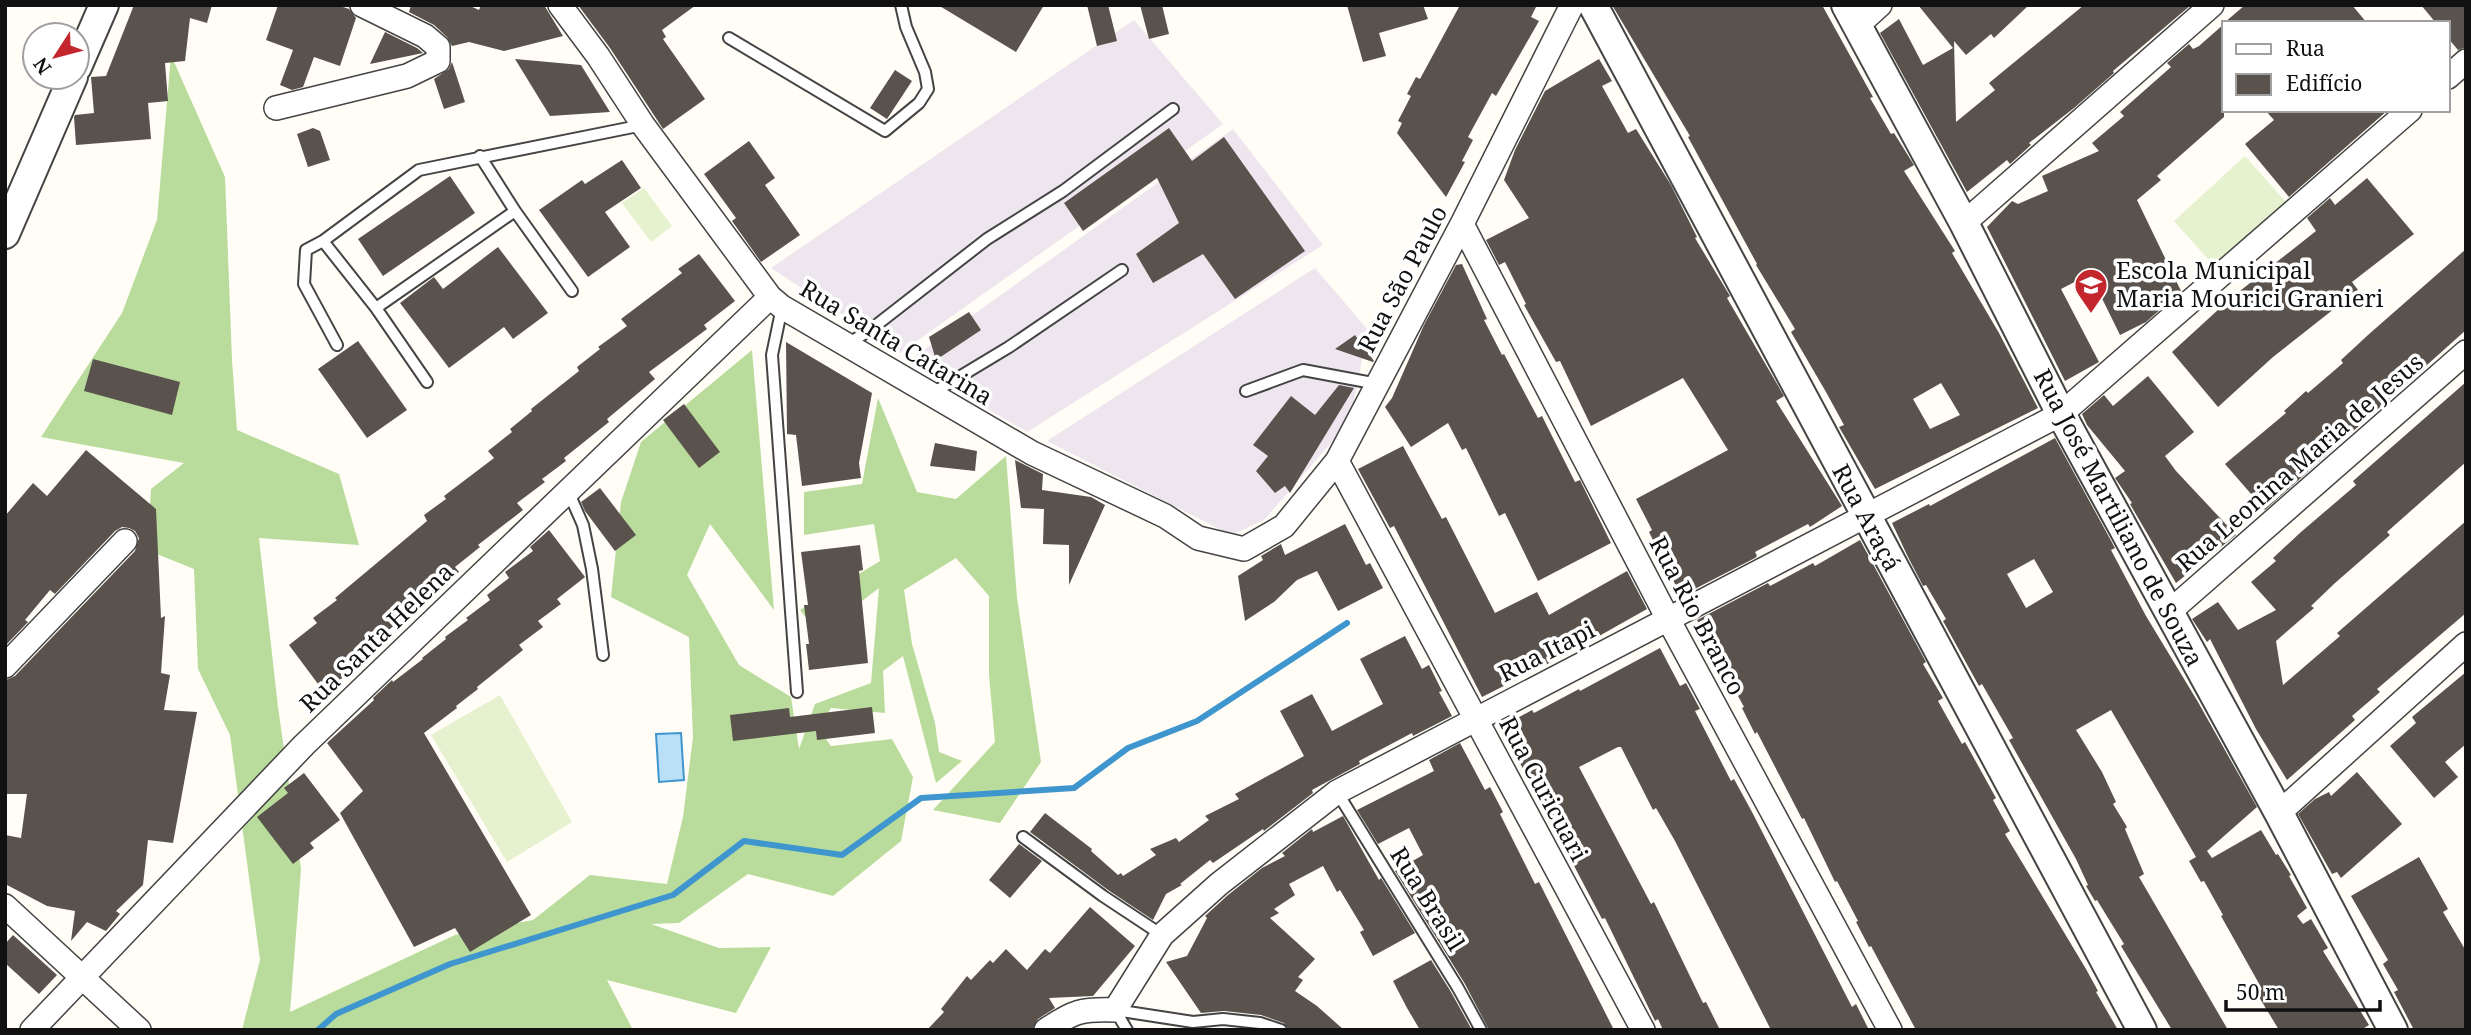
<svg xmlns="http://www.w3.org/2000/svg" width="2471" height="1035" viewBox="0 0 2471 1035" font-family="'Noto Serif',serif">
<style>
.industrial{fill:#eee6ef}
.forest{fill:#b9dc9c}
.pitch{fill:#e6f2cf}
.water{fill:#b9e0f7;stroke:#3f96cf;stroke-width:2}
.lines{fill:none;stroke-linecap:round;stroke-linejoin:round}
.stream{stroke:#3f96cf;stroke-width:6}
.building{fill:#5a524d;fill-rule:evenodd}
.service-casing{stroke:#444;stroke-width:14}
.minor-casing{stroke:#444;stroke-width:26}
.tertiary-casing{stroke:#444;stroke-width:32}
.service{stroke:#fff;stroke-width:10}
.minor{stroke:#fff;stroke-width:23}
.tertiary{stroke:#fff;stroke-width:28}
.labels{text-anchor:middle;stroke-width:7;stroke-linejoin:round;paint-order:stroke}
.poi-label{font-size:24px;fill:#111;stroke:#fff;text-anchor:start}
.street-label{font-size:24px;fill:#111;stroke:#fff}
</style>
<rect width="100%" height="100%" fill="#fffdf5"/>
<path class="industrial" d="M1134 20 1223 124 900 353 771 268Z
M1233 129 1323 245 1027 432 907 362Z
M1315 268 1368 330 1350 421 1264 520 1231 535 1047 441Z"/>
<path class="forest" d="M171 55 225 177 232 360 237 430 339 474 359 545 259 538 278 707 301 869 290 1012 455 935 533 920 590 875 667 884 683 817 693 737 689 637 611 597 621 502 641 442 752 350 774 610 710 524 687 575 739 665 791 697 799 749 815 704 871 683 879 588 819 634 800 610 880 561 874 524 804 535V492L862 484 878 398 917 492 956 499 1006 456 1017 598 1041 762 1000 823 933 810 995 742 989 675V596L956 558 904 590 912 644 935 723 939 752 962 761 936 783 903 656 883 671 885 713 831 708 818 728 831 746 892 739 913 777 901 841 833 896 748 874 679 923 651 924 719 948 771 947 736 1013 607 980 633 1030H242L260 960 230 735 198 669 194 569 147 550 151 489 184 463 41 437 122 313 157 220Z"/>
<path class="pitch" d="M2245 156 2287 203 2216 268 2174 221Z
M644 188 672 226 651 242 622 203Z
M500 695 572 822 507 862 431 735Z"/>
<path class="water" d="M681 733 684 780 659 782 656 734Z"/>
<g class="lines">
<path class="stream" d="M318 1030 336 1014 450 964 673 895 744 841 842 855 921 798 1074 788 1128 748 1197 721 1347 623"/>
</g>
<path class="building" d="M134 5H212L207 23 190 18 185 61 165 63 168 101 148 103 151 139 76 145 74 117 75 115 94 113 91 77 106 76Z
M278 5H337L349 9 356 18 340 66 314 57 303 87 292 90 280 85 293 50 266 40Z
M411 5H468L479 10 481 5H544L563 36 504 51 469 42 452 46 447 37 434 25 409 12Z
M578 5H696L662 30 666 37 663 39 705 99 663 129 610 48Z
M938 5H1044L1016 52Z
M1087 5H1108L1117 41 1097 46Z
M1140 5H1162L1169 34 1149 39Z
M1347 5H1423L1428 19 1379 33 1386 56 1363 62Z
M1460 5H1537L1531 17 1539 21 1496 96 1492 93 1468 137 1473 140 1462 161 1465 162 1446 197 1397 133 1402 123 1398 121 1411 96 1407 94 1416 77 1420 79Z
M1612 5H1822L1873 97 1870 98 1891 134 1894 133 1914 165 1904 171 1955 251 1952 253 1999 333 2038 408 1875 489 1839 427 1844 425 1826 392 1791 332 1795 329 1756 265 1757 264 1688 137 1690 136ZM1941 383 1960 415 1930 429 1913 399Z
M1918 5H2029L1994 38 1991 34 1966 55 1954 41 1956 122 1995 90 1989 83 2084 5H2191L2113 71 2114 73 2074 108 2029 143 2031 145 2010 164 2007 160 1967 192 1880 33 1899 19 1923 65 1953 48Z
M2245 5H2352L2367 23H2224Z
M2421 5H2466V47L2458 50 2448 38V23H2436Z
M2224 24V117L2157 176 2161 180 2137 200 2181 291 2146 322 2120 335 2090 274 2061 289 2099 362 2065 381 1987 227 2012 201 2018 204 2048 191 2042 176 2099 151 2092 143 2124 116 2120 112 2171 67 2167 63 2189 44 2193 49 2199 46Z
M385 32 417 48 423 53 370 64Z
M515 59 581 65 610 112 550 116Z
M1599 59 1612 81 1602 86 1628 133 1636 129 1671 185 1697 237 1695 238 1730 296 1727 298 1784 396 1776 401 1842 506 1810 527 1808 524 1755 552 1757 556 1755 558 1681 596 1649 532 1652 530 1636 499 1728 450 1683 378 1591 426 1560 361 1556 362 1524 305 1526 304 1505 262 1499 265 1486 240 1529 218 1504 180 1515 150 1545 91Z
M452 62 465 102 444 109 434 79 449 69Z
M895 70 912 81 887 119 870 108Z
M2265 110H2388L2289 197 2245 144 2274 120Z
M313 128 320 131 330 160 308 167 297 134Z
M1169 128 1192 161 1224 137 1305 251 1235 299 1203 254 1153 283 1136 254 1179 223 1157 178 1083 231 1064 203Z
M749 141 775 178 765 185 800 235 761 262 732 221 736 218 704 174Z
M622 160 641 188 605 212 630 247 588 277 539 210 582 180 585 184Z
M450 176 475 213 383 276 358 239Z
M2367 178 2414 234 2352 282 2358 290 2273 357 2218 407 2172 352 2231 298 2316 231 2307 218 2330 198 2335 205Z
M498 247 548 313 513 339 504 327 449 368 400 303 434 277 443 289Z
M2466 249V330L2265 510 2225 464 2286 413 2284 411 2306 391 2308 393 2343 363 2341 360 2368 335Z
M699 254 735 301 704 325 707 329 649 372 655 379 607 419 609 422 564 458 566 461 542 479 545 482 517 503 523 510 478 545 480 547 455 567 459 572 368 647 369 650 341 671 345 676 324 692 289 645 317 623 313 618 337 600 335 598 427 521 424 515 446 499 444 496 494 458 488 451 512 432 510 429 532 411 531 409 579 371 577 367 600 349 598 347 627 326 621 319 682 273 678 269Z
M1462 264 1487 319 1484 320 1502 355 1504 354 1538 418 1542 416 1575 482 1580 480 1611 543 1538 581 1505 513 1499 516 1466 448 1462 450 1448 423 1411 447 1385 407 1392 398 1424 325 1456 265Z
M969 312 981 330 936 360 929 337Z
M1355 335 1374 361 1373 362 1335 349Z
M358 341 407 410 367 438 318 369Z
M786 342 872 393 859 463 861 478 802 486 796 435 787 434Z
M93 359 180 382 172 415 84 391Z
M2148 376 2194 432 2165 456 2176 471 2236 535 2176 583 2130 504 2132 503 2115 478 2125 471 2087 425 2082 414 2104 395 2113 406Z
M2466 382V462L2387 532 2390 535 2335 583 2311 606 2314 608 2276 641 2283 685 2340 636 2337 633 2466 521V613L2377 689 2380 692 2352 716 2355 720 2287 780 2256 729 2210 639 2207 642 2192 619 2218 602 2238 630 2276 610 2251 582 2276 561 2273 558 2301 532 2356 485 2353 481Z
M1339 385 1354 388 1290 493 1285 486 1275 493 1256 471 1268 456 1253 445 1291 396 1315 415Z
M684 404 720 452 699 468 663 420Z
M2055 438 2115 548 2111 550 2146 616 2198 702 2257 807 2207 851 2212 858 2261 830 2276 855 2278 854 2291 875 2289 876 2307 908 2297 916 2303 924 2311 919 2328 948 2323 951 2369 1025 2361 1030H2279L2256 992 2262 989 2221 916 2223 915 2204 881 2201 882 2189 861 2196 857 2111 710 2076 730 2102 772 2116 802 2113 804 2127 827 2125 829 2144 874 2139 877 2228 1030H2172L2121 946 2124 944 2097 900 2095 901 2086 886 2088 885 2076 859 2009 740 2013 738 1982 684 1979 686 1943 621 1946 619 1926 585 1923 586 1908 557 1892 523 1929 504 1930 506ZM2034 559 2053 592 2026 608 2007 574Z
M935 443 977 451 975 471 930 466Z
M1403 446 1442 519 1446 517 1495 613 1537 592 1549 615 1627 571 1647 609 1569 653 1482 697 1394 526 1390 528 1358 469Z
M86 450 156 509 161 618 165 616 161 673 170 675 164 710 197 712 173 843 148 840 143 885 116 911 120 914 106 931 87 922 71 941 75 911 47 906 7 885 5 881V835L21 838 27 794H5L6 680 15 676 135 551 139 538 135 531 129 528 122 527 115 531 55 594 50 590 25 620 28 622 5 646V516L33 483 47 496Z
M1015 460 1043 474 1042 490 1091 497 1105 505 1069 585V545L1043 544 1044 509 1021 508Z
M600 488 636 535 615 551 585 511 581 502Z
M1345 524 1366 565 1370 563 1383 588 1338 611 1317 571 1297 580 1274 602 1245 621 1238 576 1263 560 1261 556 1281 544 1285 555Z
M549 530 585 577 557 599 561 604 538 621 543 627 519 645 523 650 477 687 478 689 456 706 457 708 424 733 531 915 470 952 455 928 414 947 340 813 363 791 327 743 374 700 373 698 392 680 393 682 423 659 422 658 446 639 445 637 468 620 466 618 490 600 487 595 509 578 505 572 533 551 530 547Z
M1860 540 1926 662 1923 664 1943 698 1938 701 1962 744 1965 742 1996 798 1993 800 2010 831 2005 834 2086 969 2098 991 2096 992 2118 1030H1916L1871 946 1869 947 1856 922 1858 921 1837 881 1835 882 1804 818 1802 819 1757 732 1755 734 1742 708 1744 707 1697 620 1768 583 1770 586 1813 563 1815 566Z
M860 545 863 570 859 571 868 663 809 670 806 644H809L804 605H808L801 552Z
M1405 636 1422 669 1429 665 1442 691 1439 692 1452 716 1413 736 1412 733 1359 761 1360 764 1312 790 1313 793 1264 831 1263 829 1213 863 1210 860 1180 884 1182 885 1166 894 1153 920 1108 890 1030 832 1045 813 1092 849 1091 851 1118 875 1121 873 1123 876 1156 855 1150 849 1176 838 1179 842 1209 820 1205 816 1239 799 1235 794 1304 756 1280 711 1312 694 1332 731 1383 704 1360 659Z
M1660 648 1680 686 1686 683 1700 709 1695 711 1731 781 1734 779 1752 812 1852 1007 1856 1004 1869 1030H1771L1675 841 1656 808 1653 810 1621 747H1618L1579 767 1651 904 1654 902 1703 1003 1706 1002 1720 1030H1663L1658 1019 1655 1021 1605 918 1602 919 1501 727 1532 710 1534 713 1579 689 1580 691Z
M2466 672V744L2445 762 2458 777 2434 798 2390 746 2416 723 2412 717Z
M872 707 875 733 817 740 816 731 733 741 730 715 789 708 790 717Z
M1460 743 1485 790 1490 787 1503 812 1500 814 1535 884 1539 882 1614 1030H1489L1465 984 1395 871 1423 855 1409 828 1378 844 1357 810 1434 771 1429 760Z
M2357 772 2402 824 2341 878 2337 872 2332 874 2298 814 2315 799 2329 792 2331 796Z
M304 773 340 820 310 843 314 848 293 864 257 817 288 793 284 788Z
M1343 816 1379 880 1381 878 1415 933 1373 956 1360 932 1364 930 1340 890 1337 892 1323 866 1289 884 1295 895 1274 909 1279 913 1270 918 1315 959 1298 977 1303 980 1295 991 1317 1006 1344 1030H1289L1284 1023 1261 1015 1224 1011 1201 1013 1166 962 1187 956 1207 918 1205 916 1228 895 1262 868 1285 856 1282 853 1312 829 1313 832Z
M1019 844 1042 861 1010 898 989 880Z
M2419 857 2448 909 2443 912 2466 951V1030H2414L2394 992 2398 990 2383 964 2388 960 2351 896Z
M1090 907 1135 946 1093 996 1049 998 1055 1008 1038 1019 1032 1030H927L944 1012 941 1009 967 976 971 980 990 960 993 963 1006 949 1027 970 1045 949 1050 953Z
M13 935 57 975 39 994 5 963V944Z
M1431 960 1451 992 1472 1030H1420L1407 1008 1393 981Z"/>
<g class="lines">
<defs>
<path id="service" d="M729 38 885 131 919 103 928 89 925 72 906 27 901 5
M515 211 572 291
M323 241 306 250 304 284 337 345
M782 307 772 355 797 692
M376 308 515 211 480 156
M846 345 870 330 987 239 1063 191 1173 109
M427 382 376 308 323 241 419 170 643 125
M1246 391 1303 370 1378 384
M931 394 1009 347 1122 270
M568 491 583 525 592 569 603 655
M1337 792 1458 988 1481 1030
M1023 837 1103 896 1162 935
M1115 1010 1193 1022 1223 1019 1260 1023 1281 1030
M1115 1010 1127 1030"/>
<path id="minor" d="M560 5 598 56 643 125 770 297 782 307 1032 453 1165 516 1198 538 1244 549 1284 526 1337 461 1462 224 1572 5
M1858 25 1880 5
M2448 77 2466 61
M276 108 407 76 438 61V47L425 36 362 5
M1964 223 2212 5
M1462 224 1668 619 1890 1030
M1337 461 1643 1030
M2168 613 2466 352
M5 666 125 541
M2279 813 2466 644
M5 906 139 1030
M32 1030 304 745 770 297
M1046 1030C1074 1011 1081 1009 1115 1010L1162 935 1219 884 1337 792 2061 414 2410 110"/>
<path id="tertiary" d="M1593 5 2142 1030
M1846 5 1964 223 2061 414 2279 813 2393 1030
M77 67 104 5
M5 234 73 77"/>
</defs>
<use href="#service" class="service-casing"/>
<use href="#minor" class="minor-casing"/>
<use href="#tertiary" class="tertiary-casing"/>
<use href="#service" class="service"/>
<use href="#minor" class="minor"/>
<use href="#tertiary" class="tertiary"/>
</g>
<defs>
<symbol id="school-pin" viewBox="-11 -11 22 30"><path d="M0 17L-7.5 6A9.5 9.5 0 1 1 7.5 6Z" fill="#c4262e" stroke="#fff"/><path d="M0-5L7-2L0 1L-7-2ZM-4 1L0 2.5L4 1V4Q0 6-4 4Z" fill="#fff"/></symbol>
</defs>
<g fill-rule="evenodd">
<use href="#school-pin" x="2072" y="266" width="38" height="52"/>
</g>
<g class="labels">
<g class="poi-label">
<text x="2116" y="279">Escola Municipal<tspan x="2116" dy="28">Maria Mourici Granieri</tspan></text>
</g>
<g class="street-label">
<text transform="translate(1403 279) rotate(-62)" y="8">Rua São Paulo</text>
<text transform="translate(896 343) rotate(31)" y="8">Rua Santa Catarina</text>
<text transform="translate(2300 463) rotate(-41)" y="8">Rua Leonina Maria de Jesus</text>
<text transform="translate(1866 518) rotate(62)" y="8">Rua Araçá</text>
<text transform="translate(2118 518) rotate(62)" y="8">Rua José Martiliano de Souza</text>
<text transform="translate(1697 616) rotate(62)" y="8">Rua Rio Branco</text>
<text transform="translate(377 638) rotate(-44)" y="8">Rua Santa Helena</text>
<text transform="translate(1547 652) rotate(-27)" y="8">Rua Itapi</text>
<text transform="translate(1543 789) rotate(62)" y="8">Rua Curicuari</text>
<text transform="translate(1427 899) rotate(58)" y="8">Rua Brasil</text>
</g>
</g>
<rect width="2471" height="1035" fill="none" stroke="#111111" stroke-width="14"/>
<rect x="2222" y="21" width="228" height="91" fill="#ffffff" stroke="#a0a0a0" stroke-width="2"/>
<rect x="2236" y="44" width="35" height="10" fill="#ffffff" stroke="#a0a0a0" stroke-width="2"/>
<text x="2286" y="56" font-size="21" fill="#111111">Rua</text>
<rect x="2236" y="74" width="35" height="21" fill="#5a524d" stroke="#a0a0a0" stroke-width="2"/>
<text x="2286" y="91" font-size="21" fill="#111111">Edifício</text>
<g transform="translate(56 56) rotate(234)"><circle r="33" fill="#ffffff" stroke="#a0a0a0" stroke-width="2"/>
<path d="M0-5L12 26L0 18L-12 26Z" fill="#c4262e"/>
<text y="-10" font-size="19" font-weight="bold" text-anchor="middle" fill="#111111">N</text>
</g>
<path d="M2226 1000v10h154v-10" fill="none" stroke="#111111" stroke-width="3.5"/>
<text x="2236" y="1000" font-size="21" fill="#111111" stroke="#ffffff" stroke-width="5" paint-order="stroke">50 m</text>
</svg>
